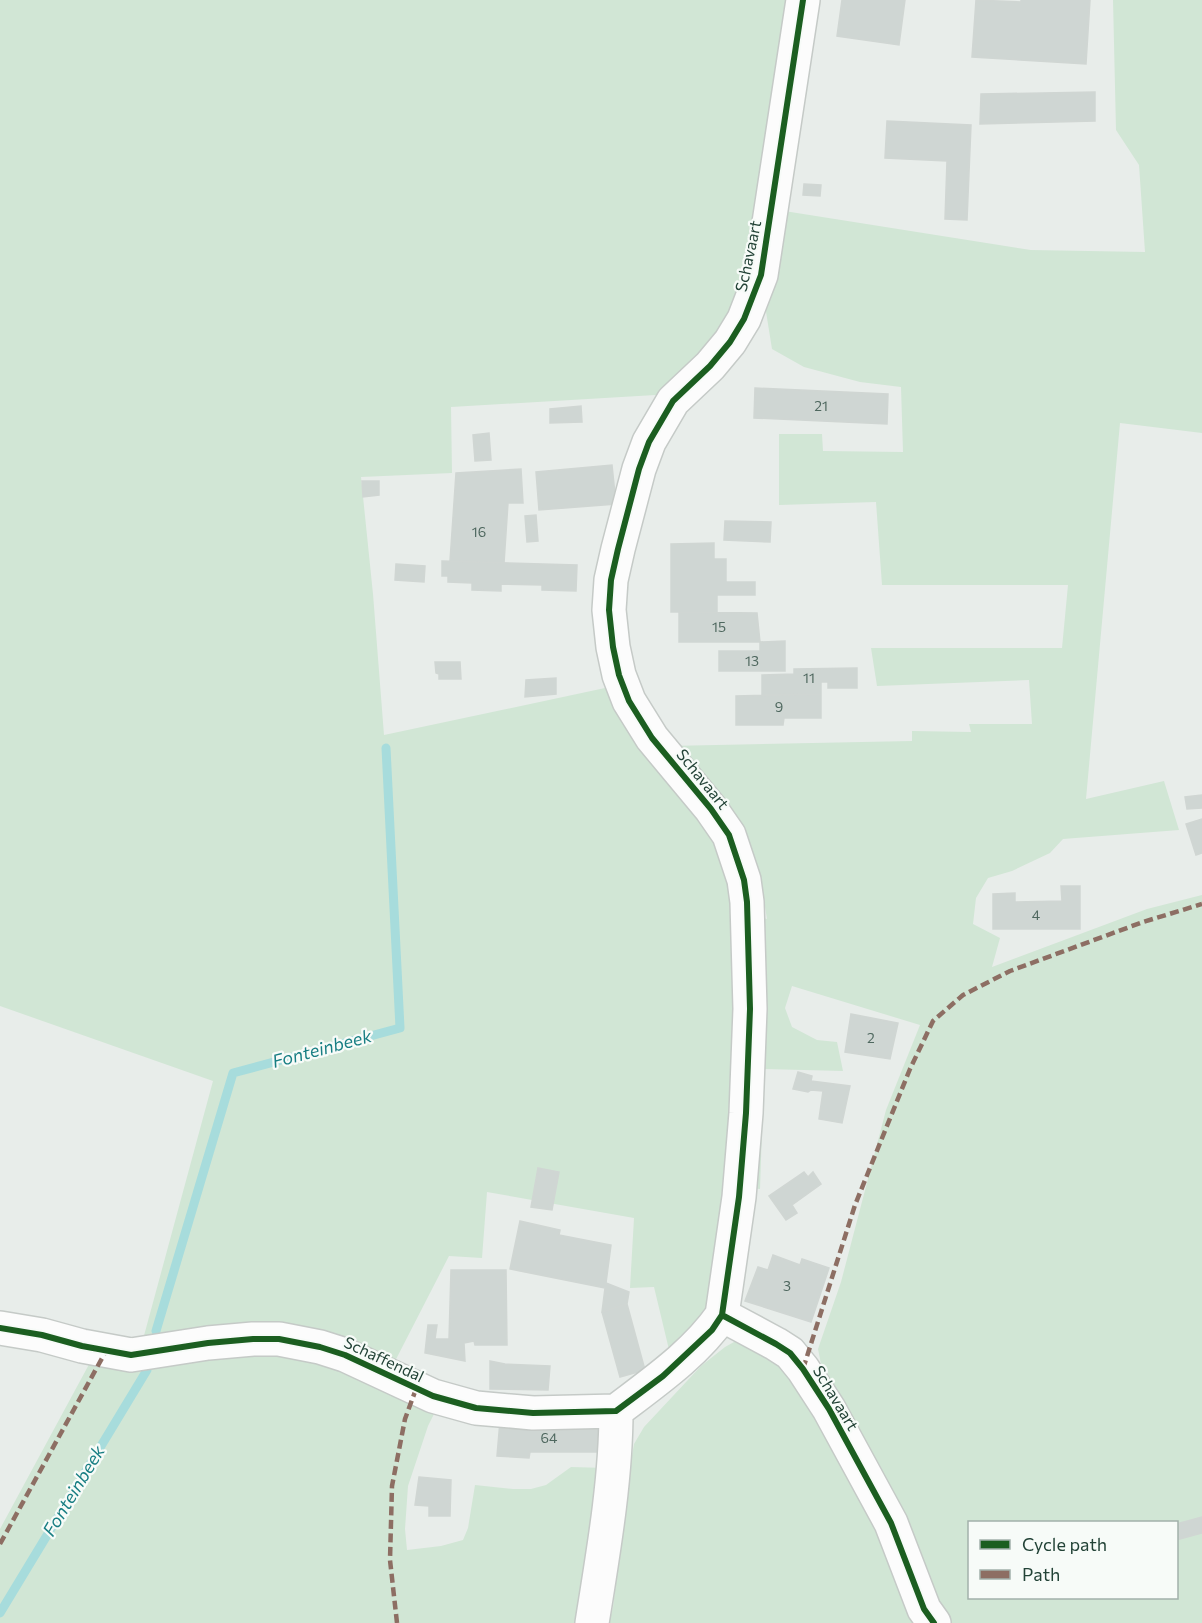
<svg xmlns="http://www.w3.org/2000/svg" width="1202" height="1623" viewBox="0 0 1202 1623" font-family="Commissioner,sans-serif">
<style>
.green{fill:#d1e6d5;fill-rule:evenodd}
.lines{fill:none;stroke-linecap:round;stroke-linejoin:round}
.stream{stroke:#a7dcdc;stroke-width:9}
.building{fill:#cfd6d3;stroke:#d0d6d3;stroke-width:1.5}
.street-casing{stroke:#c5cac7;stroke-width:36}
.street{stroke:#fcfcfc;stroke-width:33}
.quiet{stroke:#8d6e63;stroke-width:4.5;stroke-dasharray:9 4.5;stroke-linecap:butt}
.cycleway-casing{stroke:#f7fbf8;stroke-width:10}
.cycleway{stroke:#1b5e20;stroke-width:6}
.labels{text-anchor:middle;stroke-width:4.5;stroke-linejoin:round;paint-order:stroke}
.number-label{font-size:14px;fill:#4f685f}
.street-label{font-size:16px;fill:#234337;stroke:#f7fbf8}
.water-label{font-size:18px;font-style:italic;fill:#187e83;stroke:#f7fbf8}
</style>
<rect width="100%" height="100%" fill="#e8edea"/>
<path class="green" d="M0 0H794L751 289 672 394 451 407 452 473 361 477 373 594 384 735 605 688 642 747 709 821 742 912 767 919 759 871 733 829 669 746 912 741V731L971 732 969 724H1032L1029 680 877 686 871 648H1062L1068 585H882L876 502 779 505V434H822L823 451 903 452 901 387 860 382 804 367 772 349 763 293 778 210 1031 250 1145 252 1139 165 1116 130 1113 0H1202V433L1120 423 1086 799 1164 781 1179 830 1063 839 1050 853 1012 871 988 878 976 898 973 924 1000 938 992 967 1147 909 1202 895V1623H609L613 1607 630 1467 634 1444 644 1427 701 1366 725 1347 734 1342H745L770 1356 818 1408 828 1372 821 1364 818 1349 841 1282 886 1110 920 1025 792 986 785 1008 792 1027 817 1040 837 1042 843 1071 764 1069 760 1189 734 1187 712 1311 671 1358 654 1287 630 1288 634 1218 487 1192 482 1258 449 1256 391 1369 347 1346 142 1343 213 1081 0 1006ZM970 1522H1176V1598H970Z
M283 1349 438 1406 428 1426 408 1486 405 1529 407 1550 441 1546 463 1540 468 1528 475 1485 513 1489H531L546 1485 571 1467 606 1468 582 1623H0V1529L93 1357Z"/>
<g class="lines">
<path class="stream" d="M156 1331 233 1073 400 1028 386 748
M0 1613 147 1370"/>
</g>
<path class="building" d="M842 0H905L899 45 837 36Z
M976 0 1021 2V0H1090L1086 64 972 57Z
M1095 92V121L980 124 981 94Z
M887 121 971 125 967 220 945 219 947 161 885 158Z
M804 184 821 185 820 196 803 195Z
M755 388 888 394 887 424 754 418Z
M581 406 582 422 550 423V409Z
M489 433 491 460 475 461 473 435Z
M612 465 616 504 539 510 536 472Z
M521 469 523 503H508L504 563 450 561 456 473Z
M362 481H379V495L363 497Z
M536 515 538 541 527 542 525 516Z
M725 521 771 522 770 542 724 540Z
M714 543V559H726V582H671V544Z
M442 561 577 565 576 591 542 590V585L501 584V591L472 590V583L448 582V576H442Z
M396 564 425 566 424 582 395 580Z
M671 582H755V595H717V612H671Z
M679 612 757 613 760 642H679Z
M785 641V671H719V651H760V642Z
M435 662H460L461 679H439V674L436 673Z
M857 668V688H828V682H821V694L762 695V675L794 674V669Z
M556 678V694L525 697 526 680Z
M821 694V718H784L783 725H736V696Z
M1202 795V808L1187 809 1185 797Z
M1202 819V853L1196 855 1186 824Z
M1061 886H1080V929H993V894L1015 893V902L1062 901Z
M851 1014 898 1023 890 1059 845 1052Z
M798 1072 812 1076 811 1081 850 1086 842 1123 819 1119 823 1091 811 1090 808 1092 793 1089Z
M538 1168 559 1172 552 1210 531 1207Z
M804 1172 808 1177 813 1172 821 1184 792 1205 797 1213 786 1220 769 1196Z
M520 1221 560 1230 559 1235 611 1245 606 1283 629 1292 627 1304 602 1312 605 1288 510 1269Z
M773 1255 800 1265 802 1259 829 1268 811 1322 745 1301 758 1267 768 1270Z
M451 1270H506L507 1345H475L474 1341 464 1343 465 1361 425 1353 428 1325H437L435 1339H449Z
M627 1304 645 1370 620 1377 602 1312Z
M490 1361 505 1364 550 1366 548 1390 490 1389Z
M500 1421 601 1423 600 1452H530L529 1458 497 1456Z
M419 1477 451 1480 450 1516H429V1506L415 1505Z
M1202 1517V1533L1176 1540V1524Z"/>
<g class="lines">
<defs>
<path id="street" d="M722 1315 776 1344 790 1353 803 1369 829 1409 891 1523 924 1609 934 1623
M0 1328 42 1335 82 1346 131 1355 208 1343 253 1339H279L320 1347 345 1355 433 1396 476 1408 533 1413 616 1411
M616 1411C654 1382 695 1354 722 1315L739 1197 746 1113 750 1009 747 902 744 880 729 835 711 809 652 738 629 701 619 675 613 647 609 610 611 580 618 549 639 469 649 442 673 401 710 366 730 342 744 319 761 275 803 0
M592 1623C603 1554 616 1480 616 1411"/>
</defs>
<use href="#street" class="street-casing"/>
<use href="#street" class="street"/>
<path class="quiet" d="M803 1369 855 1205 910 1069 933 1021 963 995 1010 971 1143 922 1202 904
M0 1544 106 1351
M397 1623 390 1560 392 1486 405 1419 416 1389"/>
<defs>
<path id="cycleway" d="M722 1315 776 1344 790 1353 803 1369 829 1409 891 1523 924 1609 934 1623
M0 1328 42 1335 82 1346 131 1355 208 1343 253 1339H279L320 1347 345 1355 433 1396 476 1408 533 1413 616 1411 663 1376 712 1330 722 1315 739 1197 746 1113 750 1009 747 902 744 880 729 835 711 809 652 738 629 701 619 675 613 647 609 610 611 580 618 549 639 469 649 442 673 401 710 366 730 342 744 319 761 275 803 0"/>
</defs>
<use href="#cycleway" class="cycleway-casing"/>
<use href="#cycleway" class="cycleway"/>
</g>
<g class="labels">
<g class="number-label">
<text x="821" y="411">21</text>
<text x="479" y="537">16</text>
<text x="719" y="632">15</text>
<text x="752" y="666">13</text>
<text x="809" y="683">11</text>
<text x="779" y="712">9</text>
<text x="1036" y="920">4</text>
<text x="871" y="1043">2</text>
<text x="787" y="1291">3</text>
<text x="549" y="1443">64</text>
</g>
<g class="street-label">
<text transform="translate(748 256) rotate(-78)" y="6">Schavaart</text>
<text transform="translate(703 779) rotate(51)" y="6">Schavaart</text>
<text transform="translate(384 1359) rotate(25)" y="6">Schaffendal</text>
<text transform="translate(836 1398) rotate(59)" y="6">Schavaart</text>
</g>
<g class="water-label">
<text transform="translate(322 1049) rotate(-15)" y="6">Fonteinbeek</text>
<text transform="translate(74 1491) rotate(-59)" y="6">Fonteinbeek</text>
</g>
</g>
<rect x="968" y="1521" width="210" height="78" fill="#f7fbf8" stroke="#a2b1ab" stroke-width="1.5"/>
<rect x="980" y="1540" width="30" height="9" fill="#1b5e20" stroke="#a2b1ab" stroke-width="1.5"/>
<text x="1022" y="1551" font-size="18" fill="#234337">Cycle path</text>
<rect x="980" y="1570" width="30" height="9" fill="#8d6e63" stroke="#a2b1ab" stroke-width="1.5"/>
<text x="1022" y="1581" font-size="18" fill="#234337">Path</text>
</svg>
